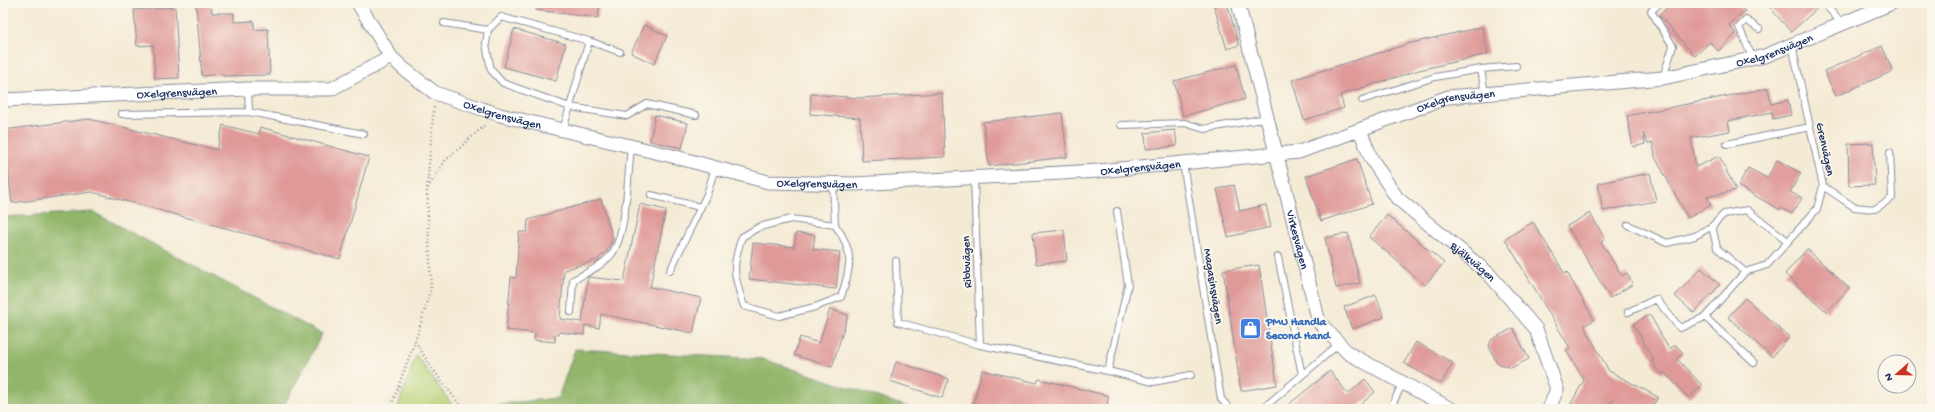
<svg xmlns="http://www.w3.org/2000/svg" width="1935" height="412" viewBox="0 0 1935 412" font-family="'Gochi Hand',sans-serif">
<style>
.green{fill:#b7d379;stroke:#69816c}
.forest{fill:#91b569;stroke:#567264}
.building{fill:#df9a98}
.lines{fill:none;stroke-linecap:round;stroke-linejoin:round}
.service-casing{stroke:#888d9a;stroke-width:8}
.minor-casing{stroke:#888d9a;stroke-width:15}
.path{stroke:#888d9a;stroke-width:2.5;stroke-dasharray:1 3;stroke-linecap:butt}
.service{stroke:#fff;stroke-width:6}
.minor{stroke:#fff;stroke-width:13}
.labels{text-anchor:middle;stroke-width:4;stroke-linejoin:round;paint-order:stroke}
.street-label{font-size:12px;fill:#1b2f5e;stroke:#fbf7ec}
.shop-label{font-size:12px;font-weight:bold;fill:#366cbe;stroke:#fbf7ec;text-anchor:start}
</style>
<rect width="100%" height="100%" fill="#fbf7ec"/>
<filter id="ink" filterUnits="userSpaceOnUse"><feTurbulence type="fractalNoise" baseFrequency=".025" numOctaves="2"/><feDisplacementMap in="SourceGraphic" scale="8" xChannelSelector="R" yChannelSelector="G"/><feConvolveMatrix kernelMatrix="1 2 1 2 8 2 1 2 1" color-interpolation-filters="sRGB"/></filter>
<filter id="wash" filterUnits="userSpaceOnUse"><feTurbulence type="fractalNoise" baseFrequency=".012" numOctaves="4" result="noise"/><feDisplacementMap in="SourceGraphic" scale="16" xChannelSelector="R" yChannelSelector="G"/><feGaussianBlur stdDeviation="0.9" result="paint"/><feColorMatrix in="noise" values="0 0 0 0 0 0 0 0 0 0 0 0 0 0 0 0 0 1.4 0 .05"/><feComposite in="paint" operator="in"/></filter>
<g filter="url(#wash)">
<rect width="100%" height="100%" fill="#f4ebd5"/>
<path class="green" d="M416 355 455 409H397Z"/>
<path class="forest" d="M93 212 322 334 282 409H3V217Z
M575 349 763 359 914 409H471L469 407 558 398Z"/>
<g id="blocks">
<path class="building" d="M211 3 212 13H234V22L254 21V30L268 29 270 75 223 76V74L202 76 196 4Z
M536 3H600L598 18 536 10Z
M1213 3H1227L1239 45 1227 49Z
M1672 3H1737L1745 11 1729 25 1736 34 1718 51 1710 42 1695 56 1659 15Z
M1766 3H1820V6L1791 32Z
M175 7 179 78 155 79 153 45 137 46 134 10Z
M644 25 667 36 654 64 631 53Z
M1482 27 1488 54 1419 70 1340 95 1344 108 1304 120 1292 80 1411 43Z
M514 29 566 44 556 81 504 67Z
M1882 46 1893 71 1836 96 1824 71Z
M1236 65 1245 99 1183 116 1174 81Z
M1768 88 1771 104 1788 100 1791 115 1773 119 1772 112 1728 121 1730 131 1691 138 1696 167 1719 156 1736 190 1707 197 1711 205 1688 218 1655 157 1653 143 1648 144 1643 133 1645 144 1633 147 1627 116Z
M942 93 945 157 862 161 860 118 810 114 811 94 859 98Z
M1062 113 1067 157 989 166 983 122Z
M655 115 688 123 682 148 650 141Z
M89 119 217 150 223 125 259 134 260 127 369 157 340 259 92 192 12 203 3 130Z
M1175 130 1177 146 1146 149 1145 133Z
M1873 143 1875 185 1849 186 1848 144Z
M1357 159 1372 204 1321 221 1306 176Z
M1777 160 1801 173 1790 192 1802 198 1792 214 1781 208 1780 210 1738 186 1748 168 1767 178Z
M1650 173 1656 201 1603 211 1598 183Z
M1234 185 1240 211 1266 205 1271 227 1228 237 1217 189Z
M601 199 613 239 607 251 597 260 564 270 560 319 582 322 588 277 624 281 640 204 666 210 650 287 701 298 693 333 601 314 599 328 585 325 584 335 559 332V335L555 334V342L534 340 535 333 506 330 511 277 516 278 519 232H527L528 220Z
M1590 213 1605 239 1601 242 1622 276 1627 273 1633 284 1610 298 1567 226Z
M1387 215 1444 263 1425 285 1369 237Z
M1533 222 1565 274 1567 272 1594 320 1584 326 1609 371 1658 397 1651 409H1627L1612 401 1608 409H1568L1584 380 1566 350 1570 348 1505 239Z
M1064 230 1067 261 1036 264 1033 233Z
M796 233 815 235 813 249 840 252 836 289 749 279 753 243 794 247Z
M1348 233 1360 283 1336 288 1325 238Z
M1807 249 1849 288 1827 312 1785 274Z
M1259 265 1277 385 1241 391 1223 270Z
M1701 268 1720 285 1694 313 1675 296Z
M1376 295 1384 317 1352 329 1344 307Z
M1745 298 1789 337 1772 357 1728 317Z
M830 309 848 315 832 367 794 355 800 337 819 343Z
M1650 315 1669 349 1676 345 1683 353 1677 359 1702 385 1689 398 1664 372 1662 374 1656 368 1652 361 1654 360 1633 324Z
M1513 328 1529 359 1511 368 1497 363 1489 347 1491 340Z
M1416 342 1453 363 1441 384 1404 363Z
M896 362 949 379 942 398 890 381Z
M982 370 1037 383 1039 379 1109 396 1106 409H972Z
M1330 371 1348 394 1365 379 1375 392 1355 409H1283Z"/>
</g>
</g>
<g filter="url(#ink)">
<use href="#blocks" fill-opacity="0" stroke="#888d9a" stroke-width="1"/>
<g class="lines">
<defs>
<path id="service" d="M1660 3 1651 11 1673 46 1663 78
M1824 3 1843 25
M444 23 488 30 486 44 491 70 503 83 570 107 627 116 647 104 696 115
M488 30 501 17 589 41
M1753 59 1739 27 1746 20 1759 29
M248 89 249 112 364 134
M1485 94 1481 69 1516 66
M1362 100 1435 77 1481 69
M122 114 249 112
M1121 125 1185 123 1204 129 1267 118
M563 130 589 41 620 52
M1727 144 1810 127
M1183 163 1221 399 1230 409
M974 178 980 345
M833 184 835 225 791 219 759 227 742 237C731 268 734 276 744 306L779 316 815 307 841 297C851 268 855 251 835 225
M1823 186 1854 207 1875 209 1892 198 1890 152
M651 195 700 207
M1628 225 1667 243 1695 236 1712 226 1724 214 1747 210 1788 241
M1712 226 1717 248 1745 272
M1278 257 1302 375
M896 261 898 322 980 345 1108 371 1128 285 1117 211
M670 271 707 194 715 168
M1745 272 1767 265 1817 209 1823 186 1792 45
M571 312 573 280C586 273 601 267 611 255 627 236 628 172 631 146
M1628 312 1656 299 1680 328 1705 317 1745 272
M1705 317 1754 363
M1108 371 1153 382 1191 375
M1262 409 1339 344
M1390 409 1403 383"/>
<g id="minor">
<path id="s1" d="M358 3 391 57 404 69 435 93 500 115 672 156 768 182 854 184 1098 171 1299 152 1448 97 1663 78 1765 56 1892 3"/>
<path id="s2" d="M1238 3 1319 322 1348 353 1451 409"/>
<path id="s3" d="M3 100 248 89H331L391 57"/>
<path id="s4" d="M1360 130 1371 158 1397 198 1489 274 1536 329 1557 389 1549 409"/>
</g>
</defs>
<use href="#service" class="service-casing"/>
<use href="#minor" class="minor-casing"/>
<path class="path" d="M427 188 434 105
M415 341 431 367 463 409
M390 409 418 333 431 288 427 189 445 161 486 124"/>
<use href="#service" class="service"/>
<use href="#minor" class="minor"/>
</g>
</g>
<defs>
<symbol id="shop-square" viewBox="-11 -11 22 22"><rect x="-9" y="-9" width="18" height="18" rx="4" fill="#3f7fe0" stroke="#fbf7ec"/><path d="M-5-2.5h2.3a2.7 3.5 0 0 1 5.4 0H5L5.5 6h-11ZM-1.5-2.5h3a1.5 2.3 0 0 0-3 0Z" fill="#fff"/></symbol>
</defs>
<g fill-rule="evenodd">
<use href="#shop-square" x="1238" y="316" width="25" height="25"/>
</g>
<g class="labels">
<g class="street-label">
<text dy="4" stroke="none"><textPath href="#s1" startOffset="1487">Oxelgrensvägen</textPath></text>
<text dy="4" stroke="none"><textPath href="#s3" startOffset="174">Oxelgrensvägen</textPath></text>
<text dy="4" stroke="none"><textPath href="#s1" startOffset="1163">Oxelgrensvägen</textPath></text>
<text dy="4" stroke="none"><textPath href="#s1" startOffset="191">Oxelgrensvägen</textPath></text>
<text transform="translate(1826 149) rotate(78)" y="4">Grenvägen</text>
<text dy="4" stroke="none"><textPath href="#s1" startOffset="838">Oxelgrensvägen</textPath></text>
<text dy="4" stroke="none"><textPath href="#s1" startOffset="514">Oxelgrensvägen</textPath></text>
<text dy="4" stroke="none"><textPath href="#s2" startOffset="244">Virkesvägen</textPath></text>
<text transform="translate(966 262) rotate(-92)" y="4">Ribbvägen</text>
<text dy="4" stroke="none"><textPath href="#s4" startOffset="177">Bjälkvägen</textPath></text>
<text transform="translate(1214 286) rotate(81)" y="4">Magasinsvägen</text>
</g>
<g class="shop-label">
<text x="1266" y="325">PMU Handla<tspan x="1266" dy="14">Second Hand</tspan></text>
</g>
</g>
<rect width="1935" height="412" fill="none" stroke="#fbf7ec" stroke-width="16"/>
<g transform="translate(1897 374) rotate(250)"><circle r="19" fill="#fbf7ec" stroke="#a1a7b3"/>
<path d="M0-3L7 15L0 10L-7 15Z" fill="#c8321e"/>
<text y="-6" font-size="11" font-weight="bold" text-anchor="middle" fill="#1b2f5e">N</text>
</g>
</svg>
